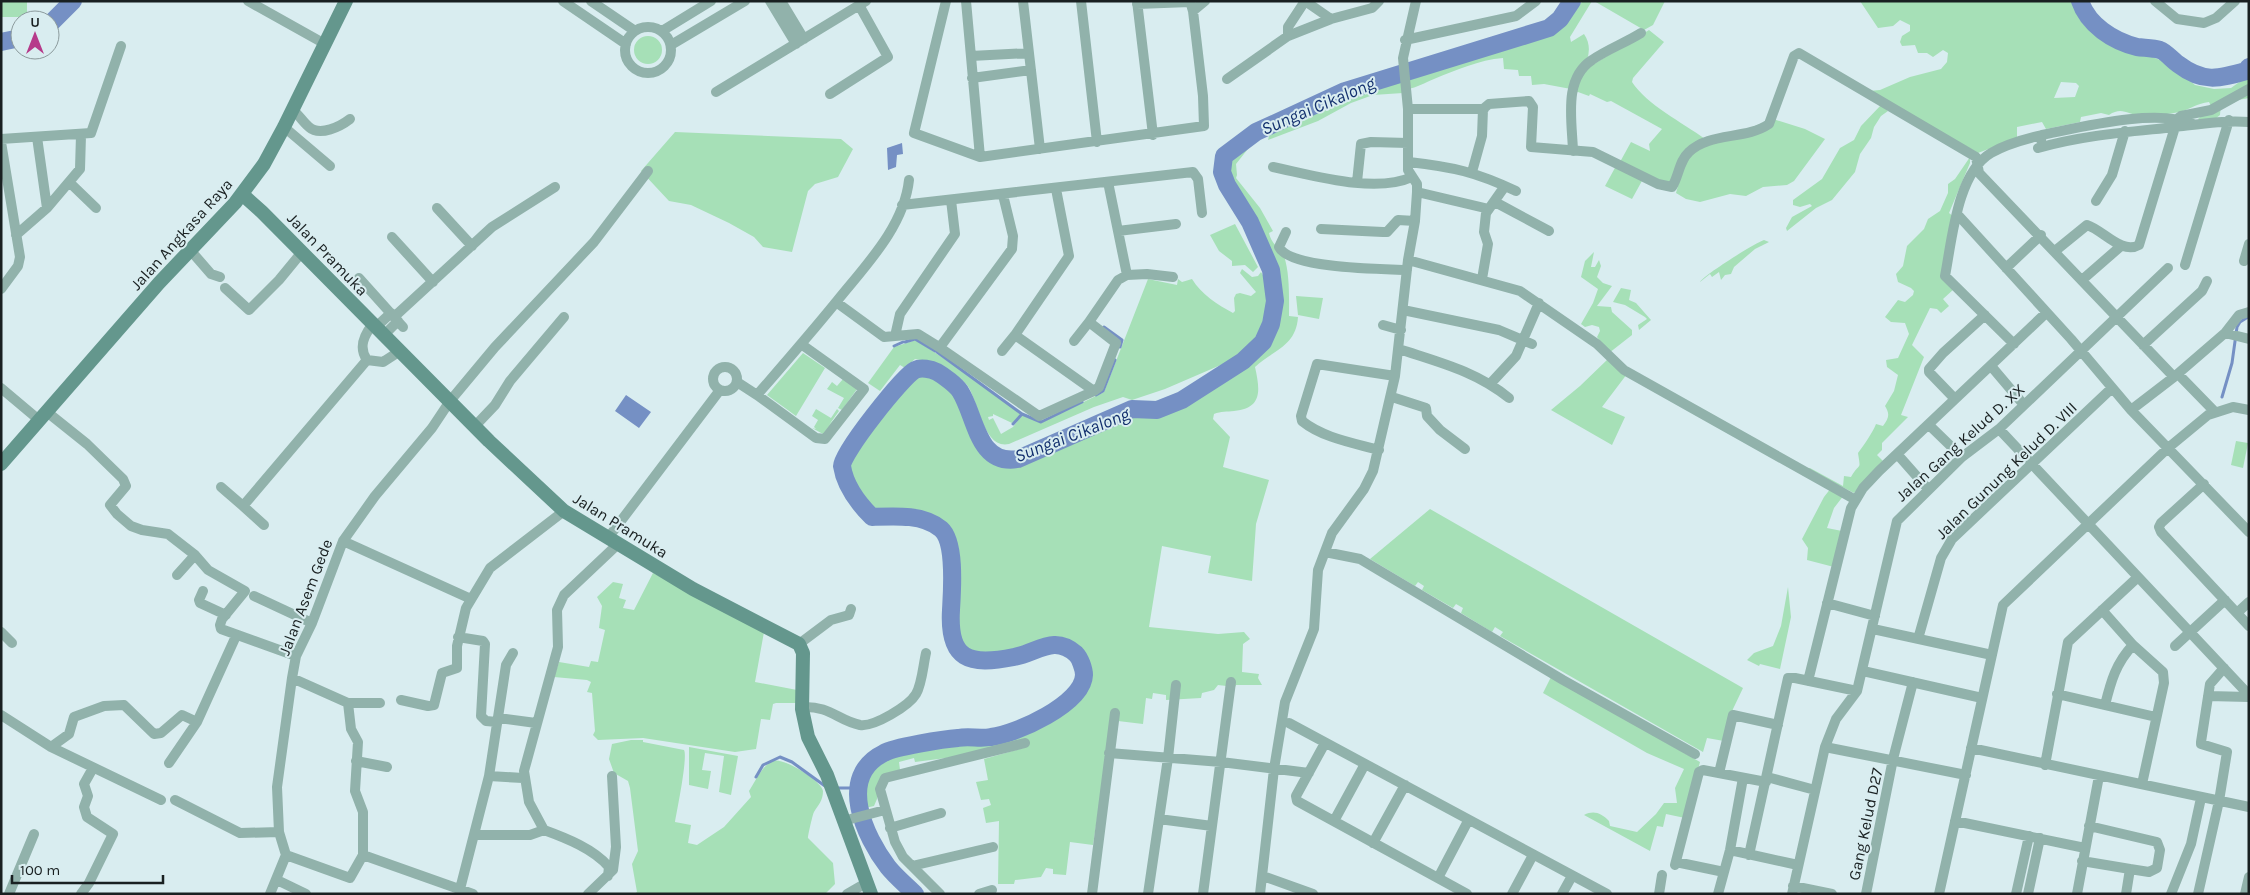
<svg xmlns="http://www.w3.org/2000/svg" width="2250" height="895" viewBox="0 0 2250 895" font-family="Karla,sans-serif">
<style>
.green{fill:#a6e0b7;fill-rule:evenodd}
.water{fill:#7590c4}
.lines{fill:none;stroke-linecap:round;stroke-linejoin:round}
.stream{stroke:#7590c4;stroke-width:3}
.river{stroke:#7590c4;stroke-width:18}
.street{stroke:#91b2ab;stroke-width:10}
.secondary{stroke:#64978d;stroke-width:14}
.labels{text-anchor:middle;stroke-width:4;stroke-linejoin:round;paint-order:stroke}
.street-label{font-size:16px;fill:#192021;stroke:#d9edf0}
.water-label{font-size:18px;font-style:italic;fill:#122f6d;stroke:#d9edf0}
</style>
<rect width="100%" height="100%" fill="#d9edf0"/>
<path class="green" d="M1 1H27V14L19 17H1Z
M1583 1H1592L1570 37 1571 42 1584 34C1597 53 1581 72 1571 89L1544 84 1532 85 1531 76H1519L1518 70 1504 69 1503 58C1479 60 1456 70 1434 79 1424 83 1418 87 1408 89L1406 77 1472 59 1481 53 1548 34Z
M1594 1H1665L1653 25 1644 30Z
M1860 1H2074L2080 20 2086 27 2106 43 2126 51 2141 52 2169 64 2195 85 2214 89 2231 88 2249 75V98L2221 103 2220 115 2215 119 2201 121 2198 119 2211 106 2209 102C2196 104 2194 107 2183 111 2170 115 2153 115 2139 115 2128 115 2122 106 2109 115L2101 113 2081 117 2080 122 2046 129 2042 122 2017 127V138L1978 153 1869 91 1880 90 1910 77 1941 69 1947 62 1948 53 1943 50 1933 57 1927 53H1918L1915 45 1902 46 1900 42 1902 36 1910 31V25L1900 20 1893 26 1878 28ZM2061 82 2076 83 2079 86 2075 97 2054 98Z
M1649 30 1664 42 1633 78 1632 82C1647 105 1682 122 1705 139L1693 144 1670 185 1620 162 1631 142 1650 151 1649 144 1662 129 1611 101 1607 102 1590 94 1589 96 1578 92 1573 93 1583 71Z
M634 50a14 14 0 1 1 28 0a14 14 0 1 1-28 0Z
M1402 77 1403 93 1373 95 1351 103 1318 121 1268 140 1270 132 1347 97Z
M1881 105 1888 111 1881 116 1874 127 1871 138 1860 154 1855 172 1832 200 1816 208 1787 231 1786 228 1792 217 1812 206 1810 204 1800 207 1793 205V200L1822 179 1840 148 1854 140 1861 126Z
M1773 119 1805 129 1825 139 1794 181 1787 185 1763 187 1746 196 1730 194 1700 202 1686 199 1676 193 1684 164 1697 148Z
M675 132 841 139 853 149 838 177 815 184 808 191 792 252 763 247 754 237 729 223 691 205 669 201 641 171Z
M1255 140 1236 164 1237 175 1236 178 1260 208 1273 231 1269 233C1272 246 1280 247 1284 256 1290 274 1289 298 1289 316L1298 317C1296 346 1275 349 1255 367 1260 390 1263 408 1234 411 1227 412 1221 411 1214 414L1213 419 1230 437 1223 467 1269 480 1256 524 1252 581 1208 573 1211 556 1162 546 1149 627 1218 634 1244 632 1250 639 1243 644 1242 672 1259 674 1258 678 1262 685H1236L1235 687 1218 685 1214 690 1202 693 1201 698 1166 700V695L1153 693 1152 699 1146 698 1143 724 1118 721 1108 747 1093 845 1070 842 1066 875 1053 874V869L1046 868 1041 877 1015 880 1014 884H998L999 821 986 823 983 808 991 805 989 799 981 800 976 782 988 780 984 759 1023 748 915 762 914 758 899 762 900 770 884 774 877 788V799L874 806 865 808 866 780 875 767 887 758 959 743H993L1026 733 1070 708 1085 691 1090 675 1084 654 1071 641 1047 639 1013 651 978 655 965 650 959 643 957 615 959 576 954 537 946 525 912 511H875C863 499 846 477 850 459L898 396 920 375C958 380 955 404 969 430 975 444 985 454 996 464L1019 465 1133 415 1159 416 1184 406 1247 365 1267 346 1277 325 1281 301 1278 268 1256 219 1232 182 1228 171 1229 159Z
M1970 157V163L1949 213 1954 217 1941 274 1954 289 1943 299 1949 306 1941 313 1937 309 1930 308 1912 345 1924 357 1901 415 1908 417 1882 443V450L1877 455 1884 462 1854 493 1805 468H1810L1843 486 1844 476 1851 477C1860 461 1861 472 1858 453 1864 445 1873 432 1876 424L1883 426C1889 418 1890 414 1885 406L1894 391 1898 375 1887 367 1886 360 1898 358 1909 334 1905 323 1891 322 1885 317 1898 300 1905 302 1913 295 1914 291 1911 288 1898 282 1896 274 1903 266 1907 246 1924 229 1928 219 1940 211 1948 193V184L1955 179Z
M1616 166 1643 179 1632 199 1605 186Z
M1235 224 1258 267 1253 272 1245 265 1232 266V261L1219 251 1210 235Z
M1764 240 1769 242 1755 249 1734 267 1731 274 1725 275 1721 280 1719 272 1712 277 1710 274 1700 282C1704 275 1755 243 1764 240Z
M1594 252 1591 267H1595L1599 260 1601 266 1597 277 1603 283 1612 286 1597 306 1611 307 1612 312 1632 330V335L1609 353 1597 337 1600 331 1599 327 1592 325 1585 327 1581 324 1593 303 1598 289 1581 277 1585 261Z
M1242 269 1252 277 1258 276 1261 272 1267 282 1271 296 1269 308 1266 325 1247 350 1230 361 1165 389 1132 400 1123 397 1094 407 1009 444C983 450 978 399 967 385 954 371 934 362 915 359L905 368 900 365 880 391 868 383 894 347 916 340 976 380 1021 414 1012 423 993 414V416L988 417 989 420 993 418 1001 434 1013 427 1022 415 1041 423 1104 392 1148 279 1177 285 1178 279 1182 282 1192 279C1201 294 1218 305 1233 313L1235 311 1234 298 1236 294 1240 293 1251 296 1256 292 1240 273Z
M1621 288 1631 290 1629 300 1636 303 1651 320 1639 330 1638 325 1647 319 1645 317 1625 305 1613 302Z
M1296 296 1323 298 1319 319 1298 315Z
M803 353 825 368 796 416 767 395Z
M1608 359 1627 374 1602 407 1625 417 1612 445 1551 410 1580 386Z
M843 379 857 389 842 410 838 408 844 398 827 389 832 382 837 386Z
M816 409 831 418 837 409 839 411 829 425 841 412 823 434 812 428 816 429 814 427 818 420 812 416Z
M2236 441 2248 443 2243 468 2231 465Z
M1831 488 1844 495 1834 508 1827 528 1842 531 1834 567 1807 560 1808 548 1802 539 1824 497Z
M1430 509 1743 688 1733 709 1724 741 1707 738 1703 752 1500 636 1503 632 1495 627 1492 632 1461 613 1463 608 1456 604 1453 608 1422 590 1424 586 1418 582 1415 586 1370 559Z
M653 573 764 632 755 682 797 690 796 703H776L773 704 770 720 761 719 756 749 735 752 643 738 598 740 593 735 595 731 592 693 587 692 591 682 587 680 554 677 559 662 589 667 591 661 598 662 605 630 599 628 602 606 597 597 613 582 623 584 619 598 626 600 623 608 634 610Z
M1788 587 1791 617 1780 669 1760 664 1759 666 1747 660 1754 653 1773 646 1781 626Z
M1551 677 1700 762 1685 818 1666 814 1663 827 1657 826 1650 851 1584 815C1594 810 1601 813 1609 821L1610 826 1637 832 1656 814 1664 803H1677L1675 788 1684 769 1647 753 1543 693Z
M631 740H643V742L684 750C688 757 677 810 675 822L691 825 688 843 697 845 724 827 751 797 749 791C755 782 762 765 773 761 783 757 822 781 823 791 823 801 818 805 814 812 813 813 808 835 808 838L833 863 835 884 825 894H634L637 892 632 864 638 851 630 788 628 781 614 773 609 759 612 744Z
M689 747 738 756 731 795 719 792 724 756 705 753 702 770 711 771 708 789 689 785Z"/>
<path class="water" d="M902 143 903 154 897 155 896 167 888 170 887 148Z
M626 395 651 412 639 428 615 411Z"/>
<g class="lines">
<path class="stream" d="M1104 327 1122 340 1120 347
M905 342 915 339 935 351
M894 346 903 342
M937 352 1022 414
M1096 395 1103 391 1115 360
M2222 397 2232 363 2237 327 2240 322 2248 317
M1013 424 1022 414 1041 422 1082 402
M756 777 763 765 780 757 792 762 825 786
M836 788H859"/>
<path class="river" d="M2080 1C2088 25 2113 41 2137 47 2144 48 2153 48 2160 50 2166 52 2172 60 2178 64 2203 83 2218 79 2246 71L2249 67
M50 24 73 1
M1 42 20 38
M915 894C906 885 896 877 888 867 865 837 836 776 884 753 894 747 944 739 958 738 969 736 980 739 991 737 1016 734 1083 704 1084 675 1084 669 1080 658 1076 654 1054 634 1037 653 1014 657 969 666 948 660 951 610 952 592 956 542 941 529 923 514 895 516 872 517 858 503 845 486 842 466 841 454 903 376 915 370 921 367 931 369 937 372 944 376 956 385 960 391 976 416 977 466 1018 459L1132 409 1157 410 1182 400 1243 361 1263 342 1271 324 1275 301 1271 270 1250 222 1227 185 1222 172 1224 156 1256 132 1345 91 1549 28 1560 19 1572 1"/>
<path class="street" d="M248 1 325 44
M563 1 626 44
M591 1 635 31
M770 1 796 44
M781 1 804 39
M946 1 914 133 980 157 1204 126 1203 96 1193 11 1190 1
M966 1 980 157
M1023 1 1040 149
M1081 1 1097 142
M1137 1 1153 135
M1305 1 1331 19
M2155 1 2177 19 2204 23 2216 18 2235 1
M1137 4 1190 2
M1193 11 1205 1
M625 50a23 23 0 1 1 46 0a23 23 0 1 1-46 0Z
M662 31 711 1
M1288 36V27L1305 1
M1405 40 1516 16 1536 1
M671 45 745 1
M971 56 1029 53
M972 78 1031 70
M1227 79 1288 36 1331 19 1372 8 1379 1
M716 92 866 1
M830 94 888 57 859 5
M1408 109H1484
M293 110C299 115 303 122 309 127 320 137 341 126 350 119
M2177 119 2181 116 2211 110 2249 89
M284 127 330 166
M37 137 47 208
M1 139 91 133 121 46
M2041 140 2042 135C2082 127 2156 108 2193 124
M1 142 20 257 18 266 1 289
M2038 148C2083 135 2129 132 2175 127 2200 124 2224 120 2249 122
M1573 151C1572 120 1563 79 1592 60 1608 49 1625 43 1641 33
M1409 162C1453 167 1476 172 1516 191
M1273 167C1312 175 1375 194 1412 177
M1472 172 1482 136 1483 109 1489 104 1529 101 1533 107 1531 147 1593 152 1658 184 1672 187C1679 176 1679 161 1689 152 1709 132 1746 140 1769 124L1794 56 1799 53 1976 157 1979 173 2174 377 2225 333 2239 315 2249 312
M69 182 96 208
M1357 182 1361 144 1371 142 1408 143
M1056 189 1069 256 1015 335 1094 391
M1417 192 1489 209
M2096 201 2112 175 2125 131
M1495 202 1549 231
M902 205 1193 172 1198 179 1202 213
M437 208 472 246
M1958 215 2071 339 2131 410 2249 532
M1321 229 1383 232H1387L1398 220 1415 221
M1118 231 1176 224
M1286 232 1279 247C1290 269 1382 269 1407 270
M16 235 47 208 80 169 81 135
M392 237 433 282
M191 251 211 274 220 277
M2055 251 2087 225C2103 230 2122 255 2139 245L2175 127
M1408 260 1520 291 1597 344 1624 370 1854 499
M2244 261 2249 244
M2185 265 2229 120
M2006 268 2041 235
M1127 275 1147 274 1173 277
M359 278 403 327
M1482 279 1488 244 1484 232 1486 213 1505 186
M2082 280 2121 246
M225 288 249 310 279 280 302 252
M836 302 884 337 895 336 900 314 955 234 951 200
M1403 310 1499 330 1532 344
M394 317 492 227 555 187
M373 324C364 335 358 347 367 360L383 362 400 351
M1383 325 1401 330
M376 327 391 313
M2225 333 2249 339
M384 335 398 321
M895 336 918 334 939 347 943 343 1012 249 1013 236 1003 195
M1074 341 1089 322
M2014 344 1945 276C1952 240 1957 173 1991 153 2006 144 2025 139 2042 135
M2143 345 2202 291 2207 281
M939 347 1039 416 1094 391 1099 387 1116 343 1089 322 1118 280 1127 275 1108 182
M1399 349C1438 362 1476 371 1509 398
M1002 351 1015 335
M1991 366 2024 405
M713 379a12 12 0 1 1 24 0a12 12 0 1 1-24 0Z
M2178 374 2215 412
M737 382 757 395C784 364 811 333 837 301 865 266 904 227 909 180
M1491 383 1516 356 1539 303
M1 388 39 420
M757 395 816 438 825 439 864 389 801 344
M1392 397 1426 408 1427 416 1440 430 1465 449
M1955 399 1929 372V369L1943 353 1985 315
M2131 410 2174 377
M47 412 87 444 123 479 126 486 110 505 117 514 131 526 142 530 168 534 195 555 208 570 245 591 222 619 220 625 221 629 296 656
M1929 425 1962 457
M475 426 495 405 510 381 564 317
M1999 429 2249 695
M1379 450C1354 443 1323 438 1302 421L1301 416 1317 364 1395 376
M1898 455 1928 489
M2204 484 2161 523 2159 527 2161 532 2249 626
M221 487 243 506 367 360
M243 506 264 525
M608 538 720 390
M343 541 471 599
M1325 552 1360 559 1563 680 1695 754
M177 575 195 555
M203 591 199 600 200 603 226 615
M254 596 312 623
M1827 603 1875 616
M2102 610 2133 645
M2237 613 2249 602
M1873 629 1992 655
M1 632 12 643
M458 637 483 641 485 644 481 716 486 721 497 722
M1918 639 1941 558 1952 539 2112 388
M799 644 831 620 849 615 851 609
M2175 646 2225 600
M1863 671 1982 698
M1808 681 1851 508 1863 488 1879 471 2046 313
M2057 694 2156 717
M2208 696 2249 697
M401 700 428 706 434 705 442 673 457 668V646L466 608 490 568 564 511
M348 703H380
M2105 705C2111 681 2116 663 2133 645L2163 672 2164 683 2142 784
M802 707C831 706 837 720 860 725 874 727 909 706 916 694 922 684 923 666 926 653
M1 715 51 747 161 800
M498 718 536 723
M1289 723 1607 894
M1325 743 1296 796 1297 801 1467 894
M51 747 69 734 74 717 104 706 124 705 154 734 161 733 182 715 197 722
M1825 747 1966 775
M1971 748 2249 807
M1109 753 1221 762 1309 773
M356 761 387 767
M169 763 197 722 236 636
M2045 765 2068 642 2138 577
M1719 773 1733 715 1778 725
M489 776 523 778
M1767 777 1815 790
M175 800 240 833 279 832
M1159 819 1212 826
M843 821 885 810
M1334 821 1365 764
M1955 821 2085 848
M2089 826 2157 842 2160 850 2157 868 2149 872 2130 869 2126 894
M890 828 941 813
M474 835H530L544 830
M1373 843 1405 785
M1730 850 1798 865
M286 855 350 878 363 855V812L355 791 358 742 351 729 348 703 292 678
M363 855 473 894
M1749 855 1788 678H1795L1857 691
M2082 861 2130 869
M1676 862 1724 872
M1675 865 1699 772 1703 770 1766 782
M912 866 993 847
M608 876 609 867C594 849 566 838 544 830L529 802 524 771 558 647 557 610 564 595 618 544
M1263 876 1313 894
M1438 878 1468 821
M277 880 306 894
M1793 886 1832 894
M460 889 489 776 506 665 513 653
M9 894 34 834
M81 894 89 883 113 834 87 817 84 807 88 796 84 784 93 768
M270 894 286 855 279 832 277 787 292 678 296 656 312 623 343 541 375 496 432 428 450 401 495 347 594 242 648 171
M588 894 613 870 616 847 612 776
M847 894 866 883
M940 894 903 857 895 842 880 789 885 778 1025 743
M979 894 992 890
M1092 894 1115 713
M1148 894 1168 758 1176 685
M1203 894 1231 682
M1260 894 1274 769 1285 702 1314 629 1318 570 1332 533 1364 489 1373 471 1395 376 1408 260 1415 221 1417 192V184L1408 170V109L1403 58 1416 1
M1512 894 1533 855
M1562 894 1572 876
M1659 894 1662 875
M1718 894 1730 850 1743 778
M1792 894 1825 747 1836 719 1857 691 1897 521 1962 457 1999 429 2168 268
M1866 894 1893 759 1913 682
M1939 894 2003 605 2168 448 2208 415 2233 407 2249 410
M2016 894 2029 836
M2028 894 2040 838
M2077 894 2099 776
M2171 894 2191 844 2201 798
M2198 894 2219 801 2227 752 2201 744V742L2210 684 2224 668
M2245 894 2249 877"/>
<path class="secondary" d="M242 194 262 212 489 441 564 511 693 589 799 644 803 653 802 709 808 737 827 775 871 894
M1 464 159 283 235 203 264 164 284 127 346 1"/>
</g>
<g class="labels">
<g class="street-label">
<text transform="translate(181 234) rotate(-48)" y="6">Jalan Angkasa Raya</text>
<text transform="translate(328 254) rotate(46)" y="6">Jalan Pramuka</text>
<text transform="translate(1960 442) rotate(-42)" y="6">Jalan Gang Kelud D. XX</text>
<text transform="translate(2006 470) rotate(-44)" y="6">Jalan Gunung Kelud D. VIII</text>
<text transform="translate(621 525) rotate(32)" y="6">Jalan Pramuka</text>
<text transform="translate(305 597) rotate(-69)" y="6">Jalan Asem Gede</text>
<text transform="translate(1865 824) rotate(-78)" y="6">Gang Kelud D27</text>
</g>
<g class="water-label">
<text transform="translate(1318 106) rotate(-23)" y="6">Sungai Cikalong</text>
<text transform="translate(1072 435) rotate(-21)" y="6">Sungai Cikalong</text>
</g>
</g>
<rect width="2250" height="895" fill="none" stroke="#192021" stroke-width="5"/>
<g transform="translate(35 35)"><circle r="24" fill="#d9edf0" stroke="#8c9b9d"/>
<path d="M0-4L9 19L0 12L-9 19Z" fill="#b63a8a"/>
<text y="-8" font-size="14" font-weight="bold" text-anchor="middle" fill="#192021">U</text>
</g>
<path d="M12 875v8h151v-8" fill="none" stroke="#192021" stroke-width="2.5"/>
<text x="20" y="875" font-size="15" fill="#192021" stroke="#d9edf0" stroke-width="4" paint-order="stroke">100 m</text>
</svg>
